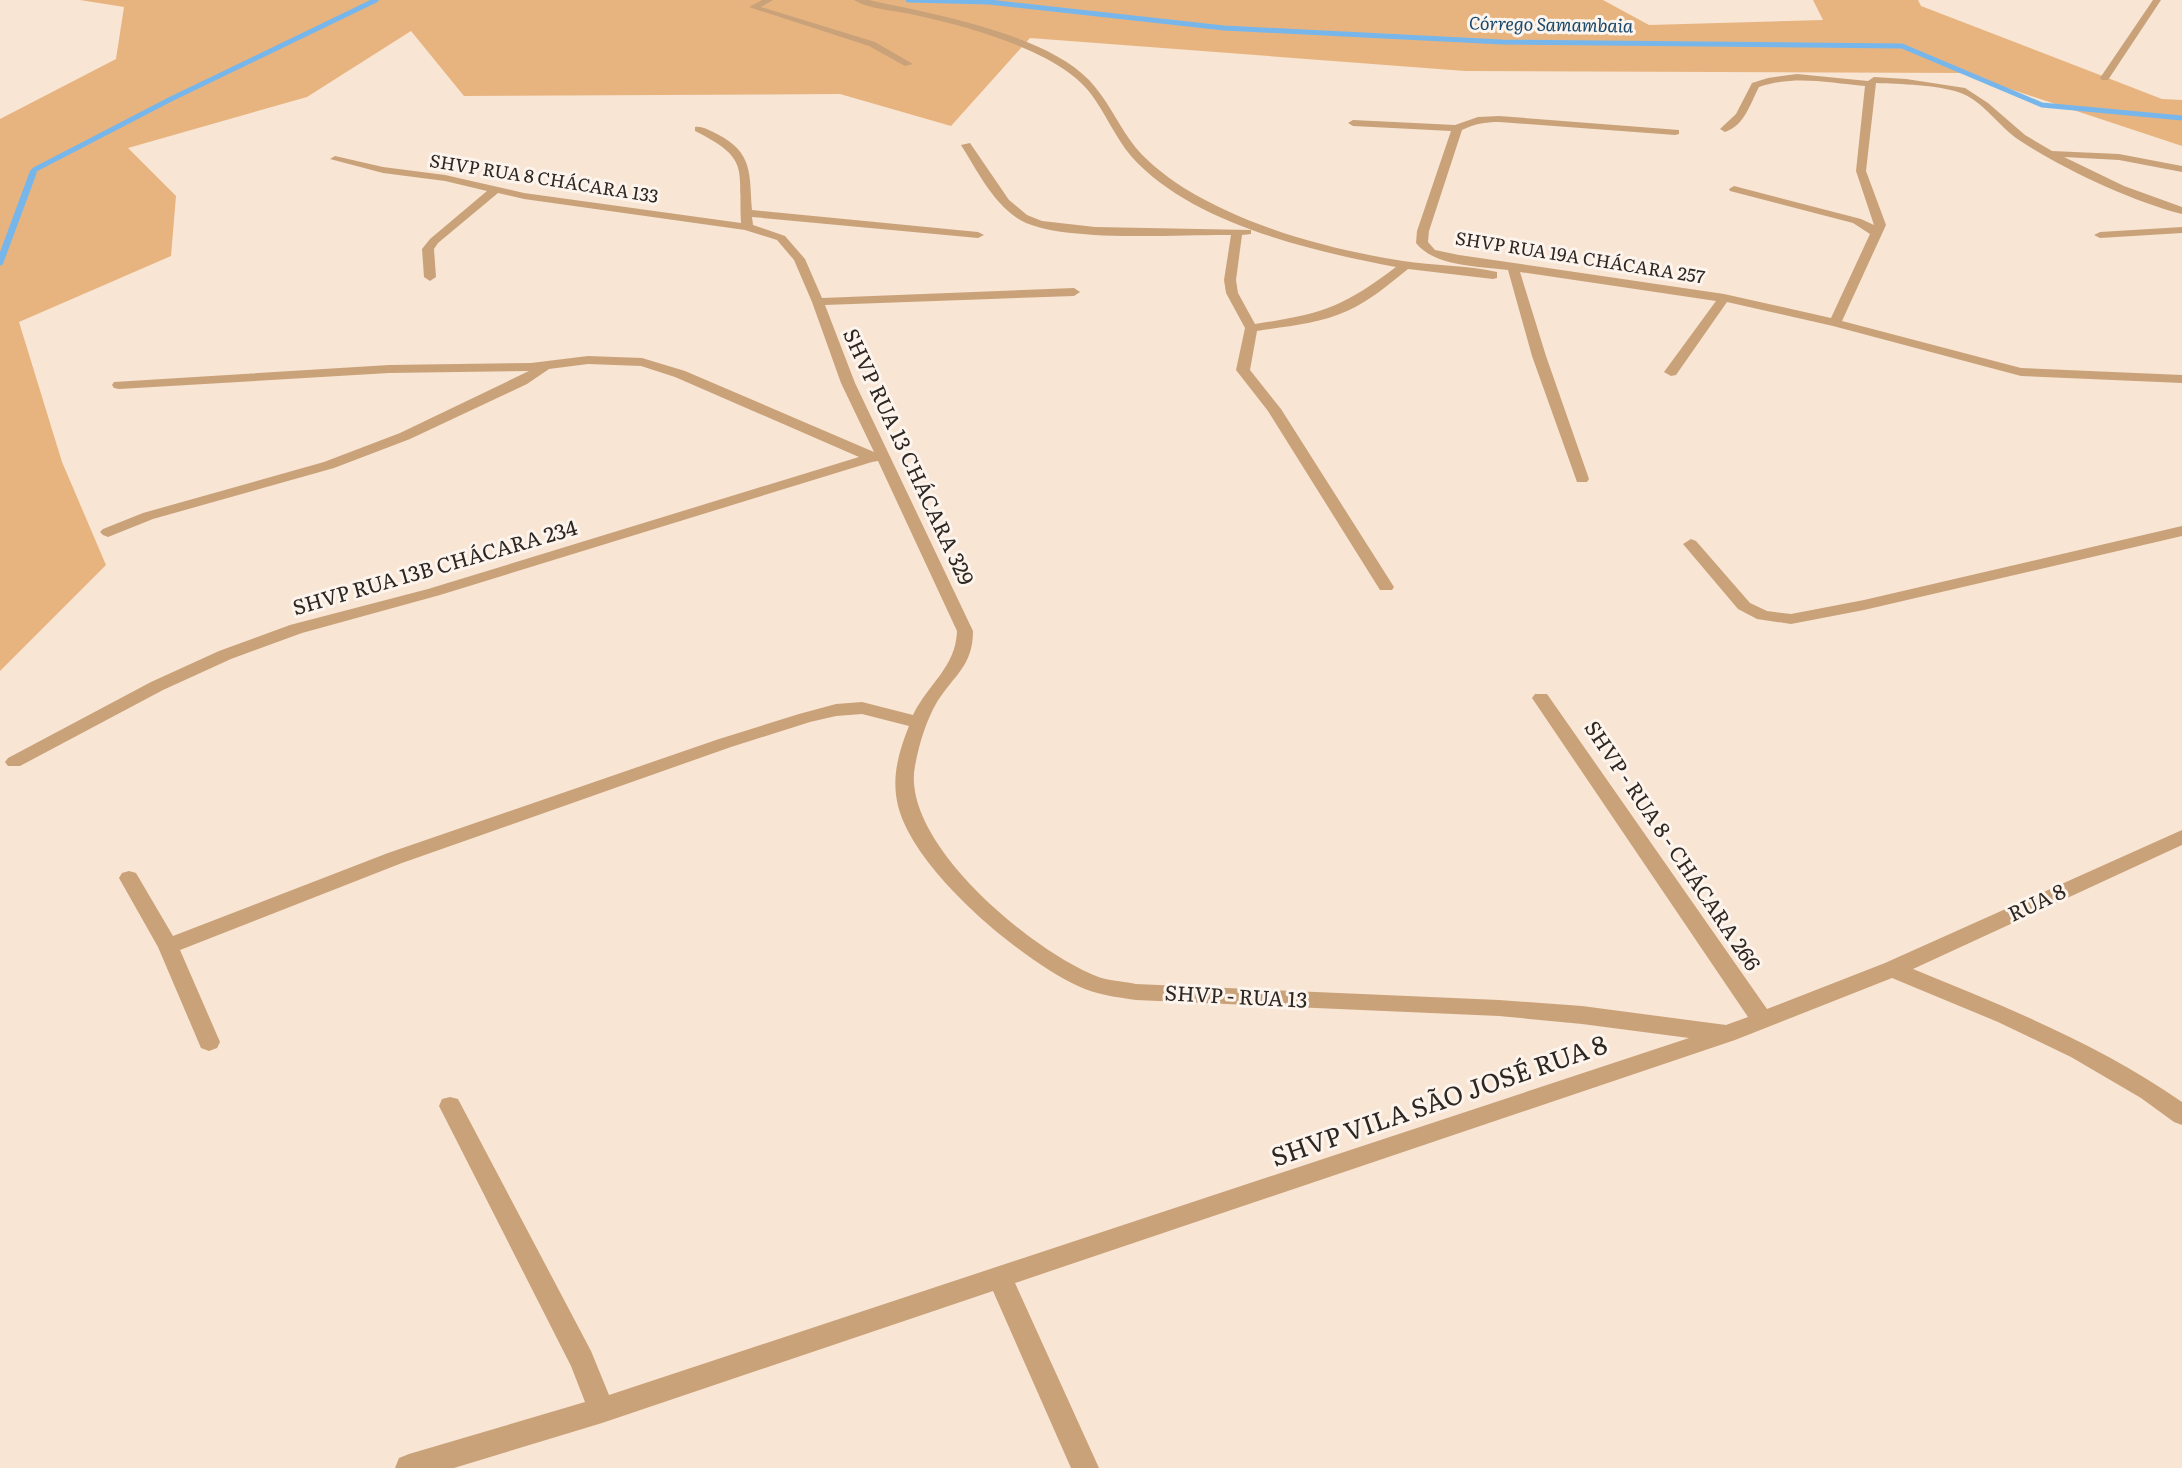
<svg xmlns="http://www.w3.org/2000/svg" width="2182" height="1468" viewBox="0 0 2182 1468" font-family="Literata,serif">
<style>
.green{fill:#e7b480}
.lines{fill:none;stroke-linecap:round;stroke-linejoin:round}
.stream-far1{stroke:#77b6ea;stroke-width:5}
.stream{stroke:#77b6ea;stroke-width:7}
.minor{fill:#caa27a;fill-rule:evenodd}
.labels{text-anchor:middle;stroke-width:6;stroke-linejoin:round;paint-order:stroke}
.far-water-label{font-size:18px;font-style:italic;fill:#1b4a6c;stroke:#fcf4ed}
.far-street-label{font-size:18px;fill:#2e2721;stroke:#fcf4ed}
.street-label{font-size:21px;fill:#2e2721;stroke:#fcf4ed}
.near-street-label{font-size:26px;fill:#2e2721;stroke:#fcf4ed}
</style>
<rect width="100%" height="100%" fill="#f8e5d3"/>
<path class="green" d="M80 0H1603L1649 25 1823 20 1813 0H1918L1921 6 2162 99 2182 100V146L1962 73 1465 71 1030 38 951 126 840 94 464 96 411 31 307 97 128 148 176 196 171 256 19 322 62 462 106 565 0 671V119L116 59 124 7Z"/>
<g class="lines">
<path class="stream-far1" d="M908 0 989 2 1224 28 1502 42 1902 46 2042 105 2182 118
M32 174 34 170 171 99 376 0"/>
<path class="stream" d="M0 262 33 173"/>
<path class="minor" d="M762 0H773L761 7 875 42 913 64 905 66 869 46 749 7Z
M854 0H869C932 14 1044 33 1089 80 1106 98 1116 120 1130 140 1143 159 1164 175 1184 188 1250 228 1327 249 1403 261 1433 266 1467 265 1497 272V278L1493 279 1408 269C1389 284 1370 301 1347 311 1319 324 1287 326 1257 331L1250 370 1281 409 1394 587 1392 590H1380L1268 411 1236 370 1245 328 1226 293 1224 280 1231 235C1181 234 1055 244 1017 218 991 200 977 170 961 145L970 143 1009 200 1027 215 1042 221 1095 227 1251 230V234L1242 235 1236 280 1238 293 1255 324C1321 314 1342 308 1396 267 1311 251 1190 223 1131 156 1115 137 1106 114 1091 94 1079 78 1062 67 1045 58 1004 37 960 25 915 15 899 11 867 9 854 0Z
M2153 0H2161L2108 80H2102L2100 78Z
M1797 74 1868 81 1874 77 1906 79 1965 88 1988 103 2025 135 2052 151 2119 154 2182 166V172L2119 160 2064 157 2124 186 2182 207V214C2131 201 2063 169 2019 140 1999 127 1983 100 1958 92 1937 85 1900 84 1876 83L1866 171 1886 225 1842 321 2021 368 2182 375V383L2021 376 1833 326 1727 302 1676 375 1671 376 1664 372 1716 301 1520 272 1546 356 1589 479 1587 482H1577L1532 356 1508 270C1479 266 1435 267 1416 243L1417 231 1451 131 1353 126 1348 123 1353 120 1455 125 1478 117 1499 116 1679 130V134L1675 135 1499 122C1485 122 1474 124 1462 130L1429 231 1428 242 1435 250 1459 255 1724 294 1831 318 1870 234 1853 223 1730 191 1729 189 1734 186 1861 219 1874 225 1856 171 1865 86C1829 83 1794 75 1759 87 1750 104 1745 125 1725 132L1720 129 1736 114 1752 83 1768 78Z
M695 127C703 126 710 131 717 134 754 153 749 174 752 210L978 232 984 235 978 238 752 217 753 225 785 236 805 259 822 298 1074 288 1080 292 1074 296 825 305 855 383 973 631C973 666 954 675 937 702 926 721 919 744 915 766 900 842 1032 951 1096 976 1108 981 1123 981 1136 984L1499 1000 1582 1006 1726 1025 1748 1017 1532 698 1535 694H1547L1767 1009 1885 963 2182 830V845L1913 969C2006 1007 2099 1044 2182 1102V1125L2174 1122 2141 1098 2071 1057 1998 1022 1892 978 1735 1040 1015 1283 1099 1468H1071L993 1291 602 1423 454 1468H395L399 1458 409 1454 585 1402 571 1366 439 1106 442 1099 450 1097 458 1099 591 1351 609 1395 1689 1038 1582 1024 1499 1016 1136 1000C1117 997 1096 995 1078 986 1020 959 909 867 897 801 892 775 899 751 909 726L862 714 836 716 810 722 731 747 402 863 180 950 220 1042 217 1048 209 1051 201 1048 158 947 119 878 122 873 129 871 136 873 173 936 388 853 719 739 799 714 836 704 862 702 913 715C928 684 956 667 957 631L878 461 872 462 440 595 302 633 231 659 163 690 20 766H8L5 762 8 758 151 682 219 651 290 625 428 589 859 457 675 377 641 366 588 364 549 369 527 384 410 439 334 468 153 519 108 537 103 535 100 532 103 529 143 513 324 462 400 433 529 371 389 373 119 389 114 388 112 385 114 382 389 365 531 363 588 356 642 358 685 371 874 452 841 383 812 302 794 260 777 240 745 230 524 199 498 193 438 243 434 249 436 277 430 281 424 277 422 249 430 239 487 191 445 181 383 173 330 159 335 156 383 167 445 175 524 193 741 223C738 168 751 159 695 131Z
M2182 227V233L2100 238 2094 235 2100 232Z
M2182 526V536L1864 610 1791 624 1757 619 1738 609 1683 544 1691 539 1696 541 1750 603 1767 611 1791 614 1864 600Z"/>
</g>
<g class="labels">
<g class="far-water-label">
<text transform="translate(1551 25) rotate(1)" y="6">Córrego Samambaia</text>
</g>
<g class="far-street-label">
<text transform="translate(544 179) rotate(9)" y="6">SHVP RUA 8 CHÁCARA 133</text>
<text transform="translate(1580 258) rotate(9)" y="6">SHVP RUA 19A CHÁCARA 257</text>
</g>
<g class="street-label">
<text transform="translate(908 457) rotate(65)" y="7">SHVP RUA 13 CHÁCARA 329</text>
<text transform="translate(435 568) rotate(-16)" y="7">SHVP RUA 13B CHÁCARA 234</text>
<text transform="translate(1672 846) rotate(56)" y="7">SHVP - RUA 8 - CHÁCARA 266</text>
<text transform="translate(2037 903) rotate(-25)" y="7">RUA 8</text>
<text transform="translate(1236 997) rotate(3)" y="7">SHVP - RUA 13</text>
</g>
<g class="near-street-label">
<text transform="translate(1439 1101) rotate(-19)" y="9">SHVP VILA SÃO JOSÉ RUA 8</text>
</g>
</g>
</svg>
